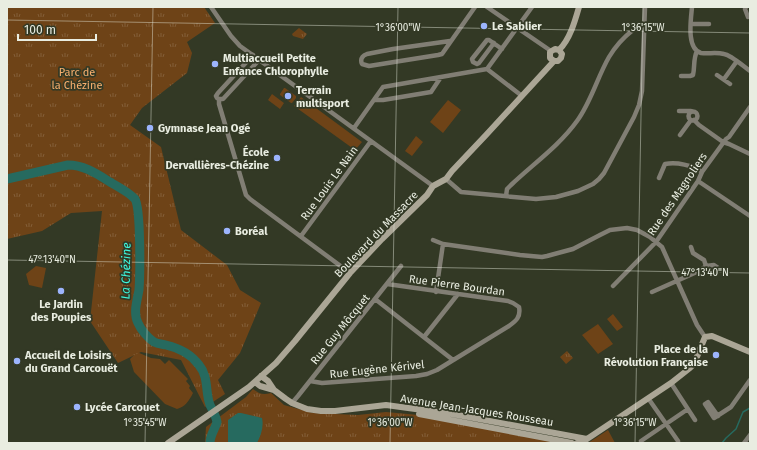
<svg xmlns="http://www.w3.org/2000/svg" width="757" height="450" viewBox="0 0 757 450" font-family="'Fira Sans',sans-serif">
<style>
.green{fill:#6e4317}
.park{fill:url(#park-tufts)}
.water{fill:#266a5f}
.lines{fill:none;stroke-linecap:round;stroke-linejoin:round}
.stream{stroke:#266a5f;stroke-width:1.5}
.river{stroke:#266a5f;stroke-width:9}
.street{stroke:#817e74;stroke-width:4.5}
.secondary{stroke:#aba696;stroke-width:6}
.ticks{fill:none;stroke:#e9ede1;stroke-width:1;stroke-opacity:0.45}
.poi-dot{fill:#9cb4fd;stroke:#333925;stroke-width:1.5}
.labels{text-anchor:middle;stroke-width:3.5;stroke-linejoin:round;paint-order:stroke}
.poi-label{font-size:11px;font-weight:bold;fill:#e9ede1;stroke:#333925;text-anchor:start}
.park-label{font-size:11px;fill:#f7af6e;stroke:#333925}
.street-label{font-size:11px;fill:#e9ede1;stroke:#333925}
.water-label{font-size:12px;font-style:italic;fill:#3df7dd;stroke:#333925}
.ticks-label{font-size:10px;text-anchor:middle;fill:#e9ede1;stroke:#333925;stroke-width:3.5;stroke-linejoin:round;paint-order:stroke}
</style>
<defs>
<pattern id="park-tufts" width="24" height="20" patternUnits="userSpaceOnUse"><rect width="24" height="20" fill="#6e4317"/><path d="M3 7l-1-3M5 7V3M7 7l1-3M15 17l-1-3M17 17v-4M19 17l1-3" fill="none" stroke="#835e38"/></pattern>
</defs>
<rect width="100%" height="100%" fill="#333925"/>
<path class="green" d="M284 88H285L296 96V98L292 103H291L280 95V94Z
M272 94 284 103 280 109 268 100Z
M301 97 362 142 355 150 294 106Z
M448 100 461 110 443 133 430 122Z
M416 136 423 142 412 156 405 151Z
M36 266 46 268 42 288 29 285 26 274Z
M613 314 623 327 617 331 607 319Z
M598 324 613 344 598 354 582 335Z
M137 352 151 358 160 359 165 364 169 360 188 379 186 381 190 386 189 388 193 393C189 401 185 407 177 409L165 404 134 372 130 359Z"/>
<path class="park" d="M7 7H204L215 23 187 42 192 53 187 73 142 108 130 125 161 147 181 230 227 265 240 290 261 303 240 353 218 380 225 394 205 407 181 360 141 352 118 363 90 321 102 211 71 213 42 231 7 239Z
M299 28 307 34 303 39 293 36 292 34Z
M567 351 573 358 566 364 560 357Z
M253 389C259 394 263 395 271 393L284 405 313 413 358 415 386 412 419 415 561 443H205L206 427 246 397Z
M608 430 615 443H587H588Z"/>
<path class="water" d="M238 413H241L262 418C264 427 261 435 257 443H228V420Z"/>
<g class="lines">
<path class="stream" d="M722 443 726 438 736 429 743 412 750 408"/>
<path class="river" d="M7 179 68 165C84 165 97 174 110 182 117 186 130 193 135 199 141 209 140 276 139 290 137 301 133 313 138 323 141 330 148 338 154 342 158 344 162 344 166 345 179 348 191 354 199 365 209 377 205 392 210 405 213 411 216 416 217 422 215 429 210 435 210 443"/>
<path class="street" d="M211 7 231 36 240 46 433 186
M487 7 551 51
M692 7C691 19 686 49 701 53 709 54 716 52 724 54 731 55 743 66 750 71
M746 7 745 9 748 17
M691 24H709
M450 41 393 49 367 54C362 56 360 59 362 64L369 66 438 55 442 54 475 7
M494 43 479 63 477 64 473 62 472 59 487 40H489L502 49
M253 55 218 93 216 96 217 98 219 99V104L246 195 250 199 350 273
M487 69 522 96
M717 75 730 84
M681 76H690L693 75C695 67 693 59 697 51
M724 79 737 61
M219 99H223L259 60
M374 100H383L431 92 441 77
M679 111H691
M688.5 116a4.5 4.5 0 1 1 9 0a4.5 4.5 0 1 1-9 0Z
M694 120 699 125 723 142 729 144 750 154
M354 128 383 87 487 69 532 7
M680 135 691 120
M659 178 665 164C677 162 692 165 702 172
M446 179 461 192 536 199 556 197 578 191 593 184 599 179 604 173 634 117 639 105 642 91 645 7
M698 181 750 216
M506 196 507 189 511 185C533 164 559 146 577 121 591 102 597 78 609 57 615 47 624 37 633 30L637 28 644 27
M301 236 371 141
M433 240 443 244
M691 247 693 253 704 260 706 266
M613 286 656 242 698 181 702 172 726 139 729 137 750 107
M436 292 443 244 520 255 542 257 547 256 573 249 600 235 610 230 627 228 637 230 650 237 662 247 697 325 705 337
M652 292 699 271 706 266 714 265 726 273
M375 299 453 360
M424 337 458 294
M310 381 322 383 416 376 427 374 437 370 509 326C516 321 521 317 519 307L513 303 508 301 387 284
M671 383 695 420
M648 398 678 441
M292 403 298 396 401 266
M718 416 708 402 705 404 714 418 731 407 750 380
M641 441 688 409
M744 443 750 435"/>
<path class="secondary" d="M559 50C570 39 575 21 579 7
M554 61 550 58V52L555 49 559 50
M554 61H558L561 58 562 54 559 50
M261 376 268 381 274 390 286 399 292 403 307 409 321 411H335L386 405 452 414 587 439
M255 382 260 386 274 390
M419 414 572 443
M168 443 249 387 276 363 295 341 350 273 382 239 427 195 433 186 446 179 452 171 486 135 554 61
M577 443 581 442 587 439 671 383 690 368 694 364 705 337 712 336 750 352"/>
</g>
<path class="ticks" d="M7 20 750 33M7 260 750 273M145 443 153 7M390 443 398 7M635 443 643 7"/>
<g class="poi-dot">
<circle cx="484" cy="26" r="4"/>
<circle cx="215" cy="64" r="4"/>
<circle cx="288" cy="96" r="4"/>
<circle cx="150" cy="128" r="4"/>
<circle cx="277" cy="158" r="4"/>
<circle cx="227" cy="231" r="4"/>
<circle cx="61" cy="291" r="4"/>
<circle cx="716" cy="355" r="4"/>
<circle cx="17" cy="361" r="4"/>
<circle cx="77" cy="407" r="4"/>
</g>
<g class="labels">
<g class="poi-label">
<text x="492" y="30">Le Sablier</text>
<text x="223" y="62">Multiaccueil Petite<tspan x="223" dy="13">Enfance Chlorophylle</tspan></text>
<text x="296" y="94">Terrain<tspan x="296" dy="13">multisport</tspan></text>
<text x="158" y="132">Gymnase Jean Ogé</text>
<text x="269" y="156" text-anchor="end">École<tspan x="269" dy="13">Dervallières-Chézine</tspan></text>
<text x="235" y="235">Boréal</text>
<text x="61" y="308" text-anchor="middle">Le Jardin<tspan x="61" dy="13">des Poupies</tspan></text>
<text x="708" y="353" text-anchor="end">Place de la<tspan x="708" dy="13">Révolution Française</tspan></text>
<text x="25" y="359">Accueil de Loisirs<tspan x="25" dy="13">du Grand Carcouët</tspan></text>
<text x="85" y="411">Lycée Carcouet</text>
</g>
<g class="park-label">
<text x="77" y="76">Parc de<tspan x="77" dy="13">la Chézine</tspan></text>
</g>
<g class="street-label">
<text transform="translate(329 183) rotate(-54)" y="4">Rue Louis Le Nain</text>
<text transform="translate(677 194) rotate(-56)" y="4">Rue des Magnoliers</text>
<text transform="translate(376 234) rotate(-46)" y="4">Boulevard du Massacre</text>
<text transform="translate(457 285) rotate(8)" y="4">Rue Pierre Bourdan</text>
<text transform="translate(340 329) rotate(-51)" y="4">Rue Guy Môcquet</text>
<text transform="translate(377 369) rotate(-6)" y="4">Rue Eugène Kérivel</text>
<text transform="translate(477 410) rotate(9)" y="4">Avenue Jean-Jacques Rousseau</text>
</g>
<g class="water-label">
<text transform="translate(126 271) rotate(-89)" y="4">La Chézine</text>
</g>
</g>
<g class="ticks-label">
<text x="398" y="31">1°36'00"W</text>
<text x="643" y="31">1°36'15"W</text>
<text x="52" y="263">47°13'40"N</text>
<text x="705" y="276">47°13'40"N</text>
<text x="145" y="426">1°35'45"W</text>
<text x="390" y="426">1°36'00"W</text>
<text x="635" y="426">1°36'15"W</text>
</g>
<rect width="757" height="450" fill="none" stroke="#e9ede1" stroke-width="16"/>
<path d="M18 34v6h78v-6" fill="none" stroke="#e9ede1" stroke-width="2"/>
<text x="24" y="34" font-size="12" fill="#e9ede1" stroke="#333925" stroke-width="3" paint-order="stroke">100 m</text>
</svg>
